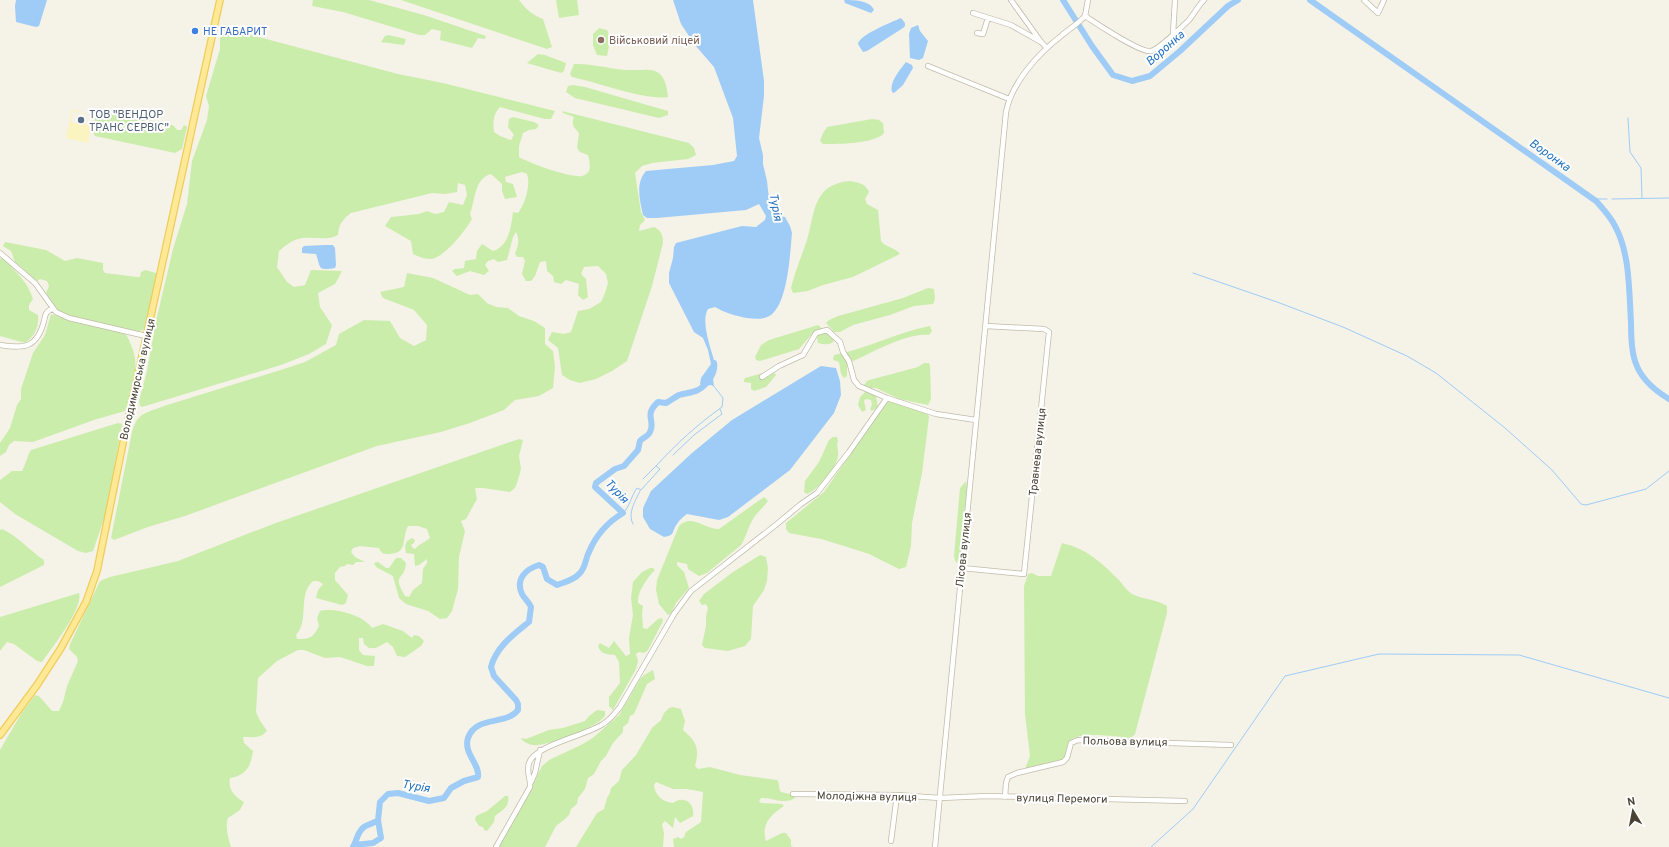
<svg xmlns="http://www.w3.org/2000/svg" width="1669" height="847" viewBox="0 0 1669 847" font-family="Overpass,sans-serif">
<style>
.green{fill:#cbedac}
.sand{fill:#fcf4c0;fill-rule:evenodd}
.water{fill:#9eccf7}
.lines{fill:none;stroke-linecap:round;stroke-linejoin:round}
.stream{stroke:#9eccf7;stroke-width:1}
.river{stroke:#9eccf7;stroke-width:6}
.minor-casing{stroke:#c2bba9;stroke-width:6}
.major-casing{stroke:#efcd5b;stroke-width:8}
.minor{stroke:#fff;stroke-width:4.5}
.major{stroke:#ffe996;stroke-width:5.5}
.shop-dot{fill:#3f7fe0;stroke:#fff;stroke-width:1.5}
.education-dot{fill:#8d6e63;stroke:#fff;stroke-width:1.5}
.service-dot{fill:#5c6f8a;stroke:#fff;stroke-width:1.5}
.labels{text-anchor:middle;stroke-width:4;stroke-linejoin:round;paint-order:stroke}
.shop-label{font-size:11px;fill:#366cbe;stroke:#fff;text-anchor:start}
.education-label{font-size:11px;fill:#785e54;stroke:#fff;text-anchor:start}
.service-label{font-size:11px;fill:#4e5e75;stroke:#fff;text-anchor:start}
.street-label{font-size:11px;fill:#494335;stroke:#fff}
.water-label{font-size:12px;font-style:italic;fill:#2472c0;stroke:#fff}
</style>
<rect width="100%" height="100%" fill="#f5f2e7"/>
<path class="green" d="M313 0H369L424 15 486 36 485 39 478 38 472 48 440 40 441 31 432 29 425 35H419L343 12 312 6Z
M401 0H519C526 9 532 15 543 19L552 47 547 49Z
M556 0H577L579 15 559 18Z
M599 28 607 30C611 38 609 47 607 56L597 55 593 45V34Z
M229 29 398 74 443 83 555 111 551 119H545L500 107C493 114 493 123 494 132L500 136 511 140 514 135 508 127 509 119 513 117 534 122 539 125 536 129 529 130 523 133 519 146V157C529 163 570 178 582 176 584 176 588 173 589 171 591 166 589 160 588 155L580 152 577 148 579 133C574 127 571 125 574 117L563 113 562 111 689 143 694 148 696 155 688 159 652 163 642 166 635 173 641 212 645 220 640 225 639 231 654 227C661 230 663 235 663 243L652 286 627 361 612 371 596 379 580 383 570 380 562 375 558 348 548 340 552 332 564 334 571 332 578 311 589 309 601 302 605 293 608 283 606 274 598 266 584 267 581 274 586 279 588 297 583 300 578 295 579 284 566 280 561 284 554 282 553 276 547 271 546 261 540 262 535 276 531 281H526L522 274 525 261 523 257H517L515 253C518 247 520 239 516 232L513 237 507 260 498 262 494 259 488 261 485 265 489 271 484 275 470 271 457 276 452 271 455 269 464 268 465 261 476 259 477 251 482 244 493 251C509 246 511 227 513 212L518 213C525 204 531 185 527 174L522 172 505 177 506 182 513 184 517 197 505 199 502 191V184L491 174C474 179 476 198 470 214L472 219C465 231 443 260 429 259 424 259 418 256 413 254L411 241 385 226 391 217 419 214 427 211 435 214 444 212 449 202 463 205 467 195 465 185 458 183 457 192 445 194 432 193 351 213C342 220 339 224 338 235 324 242 311 235 298 239 291 241 285 246 279 251L277 267 287 282 294 287 305 285 311 270 342 271 335 284 318 293 320 307 332 325 326 344 309 354 281 365 142 407 140 406 139 401 147 371 156 321 173 249 187 204 192 161 207 120 209 106 206 96 220 49V34L224 30Z
M388 35 406 39 404 45 381 42 385 36Z
M538 54 545 55 566 63 564 71 561 73 527 63Z
M574 64C594 63 615 71 636 70 644 70 653 68 660 74 666 80 667 89 668 97 647 101 596 82 572 77L570 74Z
M573 85 585 87 668 111V115L659 118 575 98 566 92 568 86Z
M99 111 169 124 174 126 177 130H181L184 125 187 127 182 149 175 153 95 136 93 132 96 113Z
M872 119 879 120 883 123 884 133C875 144 838 144 823 144L820 141 823 133 827 127Z
M850 181C859 183 865 183 869 192L865 199 867 204 878 210 881 241C886 248 895 247 900 254L853 277 823 285 808 291 793 293 791 288 792 284C796 269 802 255 807 240 815 212 813 184 850 181Z
M5 242 46 250 65 261 77 258 103 263V270L105 273 137 277H140L141 272 145 270 156 273 157 276 146 326 143 330 136 332 60 313 46 293 49 286 47 281 40 279 36 282 26 271 15 262 11 251 3 246Z
M3 258C15 271 28 282 33 299L29 305V310L38 315C39 327 35 336 25 343L0 336V259Z
M407 273 433 278 470 295 478 294 487 303 496 307 508 308 519 316 534 321 545 328V344L553 351 555 367 553 388 539 396 515 400 504 410 470 423 441 432 377 446 185 516 148 527 114 540 111 538 131 437C136 413 143 414 164 406L290 367 305 362 336 345 339 334 364 320 390 321 400 338 414 346 426 340 427 325 414 310 383 298 380 292 404 287Z
M928 288 934 289 935 299 933 304 914 306 890 315 853 325 840 332H834L826 323 829 320 838 316 903 298Z
M51 314 74 322 123 332C128 336 129 340 131 345 141 367 132 384 127 406L125 411 94 420 33 442 14 441 9 445 6 452 0 456V443L10 428 17 405 21 399V389L33 353 45 335Z
M818 325 833 338 834 341C831 345 824 345 818 343L817 337 812 334 799 349 760 361 756 360 755 357 761 345 769 340Z
M930 326 932 331 929 335C906 332 868 355 847 364V376L844 378 841 374 839 362 833 360 834 355C867 349 897 332 930 326Z
M924 363H929L930 366 931 399 928 405 899 399 876 388H868L864 385 867 381 873 379 918 367Z
M763 373 761 378C767 378 770 374 775 373L776 375 766 387 754 391 751 389V383L744 382V380L745 378Z
M866 391 875 392 878 407 872 411 870 409 872 405 871 400 866 399 864 401 866 410 862 412 858 405 860 397Z
M891 401 927 412 929 417 922 473 912 523 911 546 906 567 899 569 869 554 847 547 821 539 789 533 786 529V523L824 492 885 404Z
M118 423 122 424 106 513 93 551 86 553 78 551 15 514 0 502V480L12 471H22C26 464 27 456 31 450Z
M833 437H837L838 441C836 446 839 450 838 456 837 467 818 490 807 494L804 492 805 481 819 462 829 440Z
M519 439 523 440 519 456 521 469 518 480 515 488 510 492 483 488H475L477 499 466 519 461 521 465 531 459 557 458 589 452 611 447 618 440 619 428 611 406 604 399 598 393 576 376 567 374 563 378 562 386 568H389L396 558H401L406 563C405 581 391 573 405 596L409 597 413 590 422 583 423 569 427 563V559L419 565 415 566 414 554 406 553 405 546 407 541 412 538 415 540 414 543 411 545 413 548 415 549C419 544 425 542 430 538L427 529 418 526H408C401 539 409 554 388 554 383 554 381 553 379 548L360 546 353 548 351 552 355 557 365 562H356L353 565 347 564 345 566 340 567 335 573V580L348 595 346 603 342 605 316 598 318 590 323 584 318 581H313C297 595 310 620 296 635L297 639C310 639 313 638 319 626L317 618 320 611C333 607 364 615 372 628L383 624 403 631 412 638 414 635 419 636 424 641 421 646 405 657 397 656 393 647 387 642 376 648H369L364 644 363 638H359V650L363 655 375 656 374 666H367L340 657 325 658 304 650H298L277 661 258 678 256 712 259 719 267 731C260 739 252 737 243 737L244 743 253 751C251 766 246 776 230 778 228 790 234 796 244 802L240 810 228 818C225 827 228 838 231 847H0V750L21 714 35 695 39 696 52 711H59L63 702 67 686 78 661 77 657 69 649 70 644 100 581 110 577 178 561 273 524Z
M966 481 967 487 960 553 957 563 955 561 954 556 960 488Z
M764 497 768 501C763 508 756 513 752 521 747 529 746 539 740 546L707 573 699 576 688 569 687 564 677 562V565L684 572 689 588 676 603 671 614 668 615 659 604 656 590 657 580 679 526C691 513 704 529 719 529Z
M2 529C19 537 29 550 44 560V565L0 587V530Z
M1062 543C1087 549 1101 562 1119 580 1123 585 1129 593 1134 595 1145 600 1156 599 1167 606V613L1135 734 1131 738C1117 737 1078 730 1069 742 1066 746 1067 752 1065 758L1061 761 1025 769 1030 756 1025 714 1024 586 1028 574 1032 573 1038 576H1051Z
M760 555 766 557 768 568 767 581 764 590 753 606 751 639 745 646 728 651 705 648 702 645 706 626V616L708 608 706 604 702 605 699 601 704 594 733 572Z
M650 568H653L655 570C647 578 637 592 638 603L643 606 642 613 643 628 647 629 658 619 662 618 663 621 648 650 644 653 639 652 636 654 638 661 636 669 613 710 609 706V697L620 683 619 662 615 655C607 654 601 655 598 646L600 643 609 648 614 641 626 656 630 654 629 638 633 615 631 598 633 582 642 572Z
M79 593C84 608 51 649 42 662L37 661 14 644 7 642 0 651V617Z
M653 670 655 679 647 684 634 714 630 716 628 723 623 727V732L613 743 606 756 601 761 594 774 588 778 585 789 578 798 577 804 571 809 569 815 565 819 556 826 545 847H498L520 810 542 766 549 760 583 744 594 737 619 715 640 679 644 675Z
M673 707 681 709 685 721 683 730C696 741 700 748 695 766L698 769 710 767 740 775 777 780C780 783 778 788 781 792L794 795 796 797C786 806 772 797 761 798L759 801 761 803 782 804 784 806C770 815 761 825 766 841L782 833H786L791 840V846L793 847H674L673 839 678 837 681 839 684 837 686 832 701 822 703 792 687 789H673L656 782 654 785C655 796 663 802 673 803 684 795 695 803 693 816L680 823 675 817 673 828 665 821 662 824 664 833 663 847H576L597 813 604 809 607 798 610 793 611 788 619 781 622 770 636 755 652 728 661 720 664 713 669 708Z
M597 710 605 711V716C596 728 552 744 537 745 531 746 526 743 522 740L521 738 526 739 549 730 563 728 585 721 589 716Z
M505 796H508C510 808 502 810 495 816L494 822 487 831 484 830 483 827 479 826 475 820 476 816 487 811Z"/>
<path class="sand" d="M72 109 89 114 87 125 91 126 88 143 66 138ZM73 111 89 114 87 125 83 122 82 125 71 122Z"/>
<path class="water" d="M16 0H47L39 26 36 27 16 22 15 6Z
M673 0H753L764 81V96L759 138 763 155V164L767 181 770 208 779 216 785 217 790 226 792 233C790 254 788 302 771 315 763 320 755 319 747 318 736 316 725 313 715 307L708 309C700 322 712 351 715 364 716 368 713 369 713 373 713 377 713 381 714 386H713L711 385 702 386 700 384 701 378 711 364 708 350 703 338 694 332 669 283V273L673 258 674 247 676 243 742 226 756 227 765 220 766 216 759 204 746 210 657 218H647L643 215C640 201 635 183 646 171L713 165 734 161 737 156 733 118 714 67 695 45 681 24Z
M844 0C853 0 870 0 874 10L871 13 845 3Z
M901 18 905 23V26L903 28 867 51 863 52 858 44C859 35 892 22 901 18Z
M918 25 920 31 928 41 923 58 919 60 910 58 909 34 911 28Z
M906 62 912 65 913 68 903 85 894 93 892 92C889 82 900 70 906 62Z
M325 245H333L335 248 336 265 335 268C317 271 321 268 316 254L302 253V248L304 246Z
M821 366 836 368 840 381 841 395 834 413 790 470 728 517 719 520 687 514C683 517 679 520 677 524 671 532 676 535 664 537L650 529 643 517V508L651 491 692 453 732 420Z"/>
<g class="lines">
<path class="stream" d="M1628 118 1630 152 1641 168 1642 198
M1593 199H1607
M1612 199 1669 198
M1193 273 1277 302 1343 327 1407 356 1436 373 1505 428 1552 470 1581 504 1586 505 1646 489 1669 471
M673 455 694 435 722 414 720 409
M643 479 656 466
M623 513C630 507 631 496 637 488L641 490 660 469 656 466C676 444 698 424 722 407L723 398 713 385
M633 524C627 513 636 500 640 491
M1151 847 1193 809 1285 676 1379 654 1519 655 1669 698"/>
<path class="river" d="M1063 0 1092 46 1113 75 1132 81 1150 76 1180 51 1228 6 1238 0
M1310 0 1596 201C1603 209 1610 216 1615 226 1630 253 1629 291 1631 322 1631 335 1631 349 1635 361 1640 378 1654 390 1669 399
M354 845 373 843 381 838 378 820
M353 847C357 841 357 832 364 827 368 824 373 824 378 820L380 802 388 794 398 793 429 801 444 798 451 788 464 781 478 777C480 764 463 753 468 738 476 715 506 726 518 710V704L516 700 494 676 491 667C496 647 514 634 529 622L531 607C529 602 524 598 522 594 515 579 526 569 539 565L543 567 547 579 557 585C565 582 574 580 579 574 586 568 585 559 589 552 596 535 608 522 623 513L595 487 596 483 615 469 624 466 638 450 640 441C643 437 648 437 650 432 656 420 643 416 658 402L666 403C670 401 675 397 679 395 685 393 692 393 698 390 707 385 716 373 714 363"/>
<defs>
<path id="minor" d="M1011 0 1041 42 1047 48
M1364 0 1378 13 1384 0
M973 13 1011 25 1041 42
M1085 16C1096 23 1140 53 1151 51 1158 50 1183 26 1189 20 1194 14 1198 6 1204 0
M977 33 983 34 988 18
M1173 34 1175 0
M928 66 1009 99
M0 253 35 283 56 312 69 318 146 336
M0 345C24 349 37 348 44 321 45 315 46 311 52 309
M762 377 779 366 803 355 816 333 827 330 840 342 843 352 849 361 854 380 859 386 887 398 936 414 976 420
M962 568 1024 574 1049 332 1044 329 986 326
M531 782 535 773 540 750
M793 794 897 795 940 798 987 796 1185 801
M1005 797 1006 783 1008 777 1017 773 1063 762 1067 758 1071 743 1078 740 1231 745
M891 841 897 795
M496 847 530 787C531 779 526 772 529 763 535 745 585 736 603 724 610 720 615 713 620 707L674 614 691 591 777 524 801 504 817 493 849 452 887 398
M935 847 1006 112C1012 82 1038 54 1061 36 1069 29 1078 24 1085 16L1088 0"/>
<path id="major" d="M0 735 37 685 61 648 86 602 97 571 123 443 220 0"/>
</defs>
<use href="#minor" class="minor-casing"/>
<use href="#major" class="major-casing"/>
<use href="#minor" class="minor"/>
<use href="#major" class="major"/>
</g>
<circle class="shop-dot" cx="195" cy="31" r="4"/>
<circle class="education-dot" cx="601" cy="40" r="4"/>
<circle class="service-dot" cx="81" cy="120" r="4"/>
<g class="labels">
<g class="shop-label">
<text x="203" y="35">НЕ ГАБАРИТ</text>
</g>
<g class="education-label">
<text x="609" y="44">Військовий ліцей</text>
</g>
<g class="service-label">
<text x="89" y="118">ТОВ "ВЕНДОР<tspan x="89" dy="13">ТРАНС СЕРВІС"</tspan></text>
</g>
<g class="street-label">
<text transform="translate(137 379) rotate(-77)" y="4">Володимирська вулиця</text>
<text transform="translate(1037 452) rotate(-84)" y="4">Травнева вулиця</text>
<text transform="translate(963 550) rotate(-84)" y="4">Лісова вулиця</text>
<text transform="translate(1125 741) rotate(1)" y="4">Польова вулиця</text>
<text transform="translate(867 796) rotate(1)" y="4">Молодіжна вулиця</text>
<text transform="translate(1062 798) rotate(1)" y="4">вулиця Перемоги</text>
</g>
<g class="water-label">
<text transform="translate(1165 48) rotate(-41)" y="4">Воронка</text>
<text transform="translate(1550 155) rotate(35)" y="4">Воронка</text>
<text transform="translate(776 207) rotate(79)" y="4">Турія</text>
<text transform="translate(617 491) rotate(46)" y="4">Турія</text>
<text transform="translate(416 786) rotate(10)" y="4">Турія</text>
</g>
</g>
<g transform="translate(1633 811) rotate(350)" stroke="#ffffff" stroke-width="3" paint-order="stroke">
<path d="M0-3L7 15L0 10L-7 15Z" fill="#494335"/>
<text y="-6" font-size="11" font-weight="bold" text-anchor="middle" fill="#494335">N</text>
</g>
</svg>
